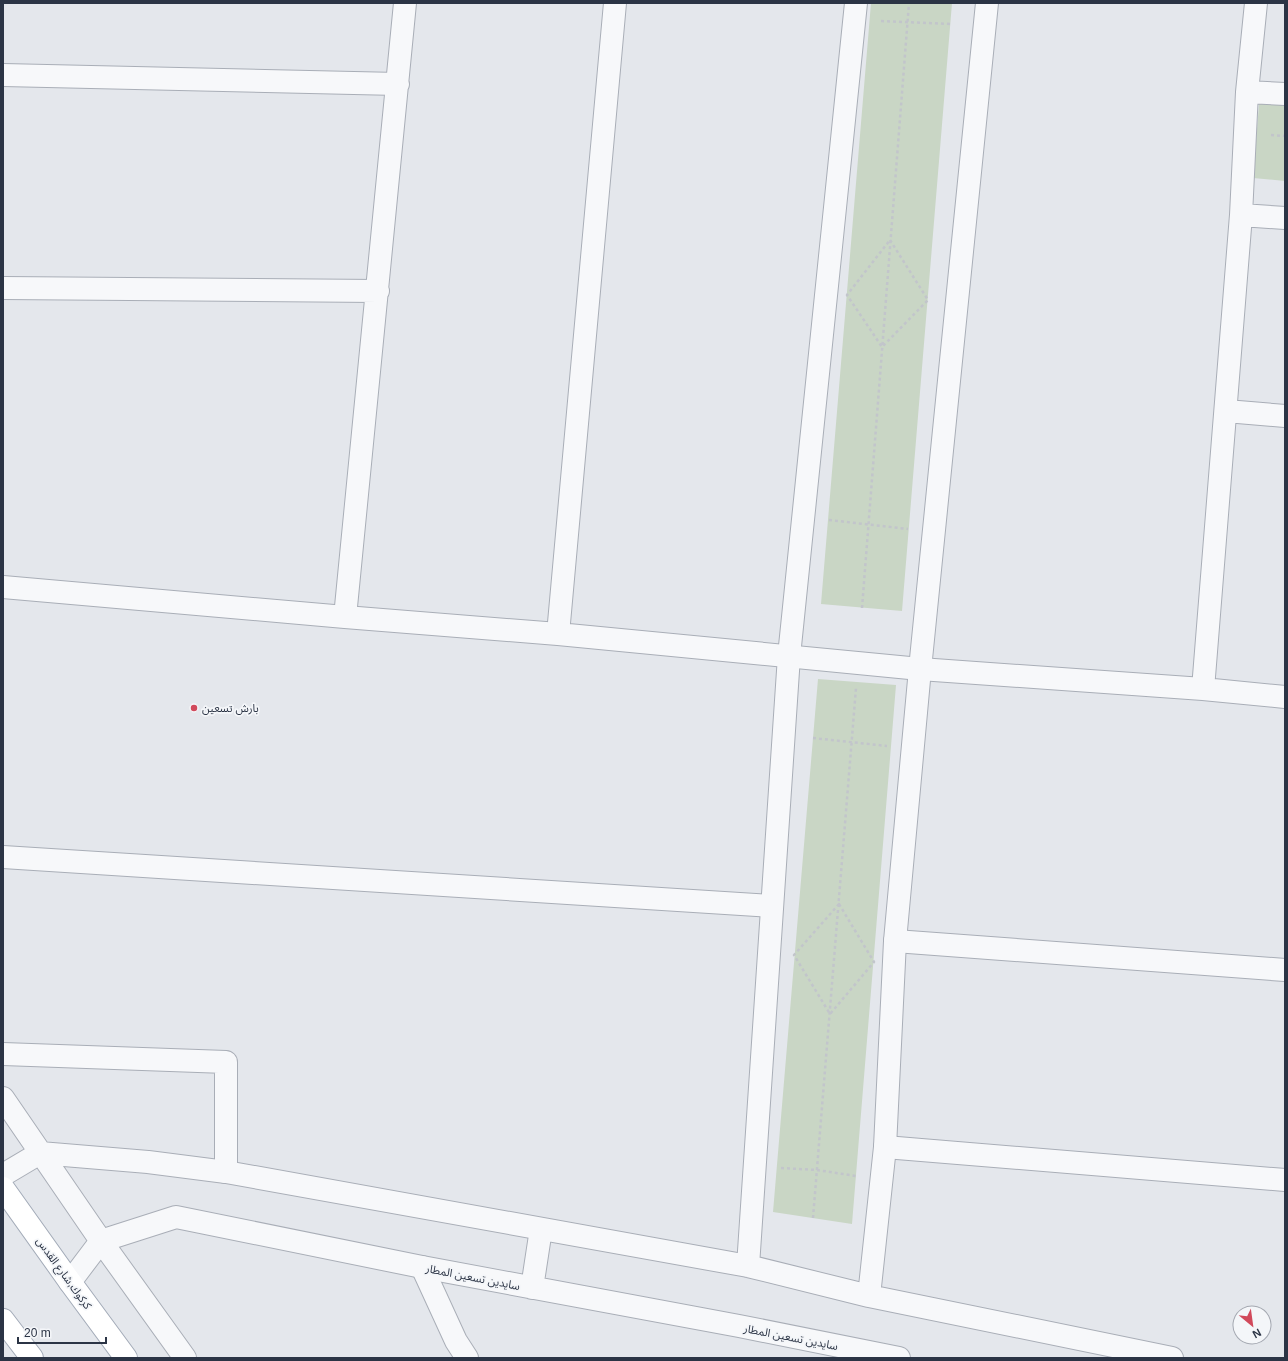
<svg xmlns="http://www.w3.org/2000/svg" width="1288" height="1361" viewBox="0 0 1288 1361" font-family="Helvetica,'Noto Sans Arabic',sans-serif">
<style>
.green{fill:#c9d6c5}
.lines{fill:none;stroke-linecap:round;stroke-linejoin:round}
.minor-casing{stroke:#a9aeb7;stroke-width:24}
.tertiary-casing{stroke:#a9aeb7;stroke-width:24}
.primary-casing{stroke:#a3abb8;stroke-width:24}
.path{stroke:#c2c5cb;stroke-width:2.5;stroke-dasharray:3 3;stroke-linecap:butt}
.minor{stroke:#f7f8fa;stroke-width:22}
.tertiary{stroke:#f7f8fa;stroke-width:22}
.primary{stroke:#fff;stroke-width:22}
.poi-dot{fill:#d1495b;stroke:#f4f6f9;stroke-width:1.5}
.labels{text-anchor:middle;stroke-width:3.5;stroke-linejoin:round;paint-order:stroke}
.poi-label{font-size:11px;fill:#2b3445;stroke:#f4f6f9;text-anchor:start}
.street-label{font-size:11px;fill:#2b3445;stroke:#f4f6f9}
</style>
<rect width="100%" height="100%" fill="#e4e7ec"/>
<path class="green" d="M871 3H952L902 611 821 604Z
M1260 92 1285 94V181L1253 178Z
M818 679 896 685 852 1224 773 1212Z"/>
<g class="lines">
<defs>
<path id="minor" d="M3 75 398 84
M1247 92 1285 94
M1241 215 1285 218
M3 288 378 291
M1226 411 1285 416
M3 587 345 617 558 634 920 669 1203 689 1285 697
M345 617 405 3
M558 634 615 3
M1203 689 1241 215 1247 92 1256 3
M3 857 771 906
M895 941 1285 970
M3 1054 226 1062V1172
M885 1147 1285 1180
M422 1267 456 1341 467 1358"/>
<path id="tertiary" d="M3 1098 101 1241 185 1358
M3 1175 40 1153 148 1162 226 1172 748 1266 869 1296 1172 1358
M748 1266 789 656 856 3
M70 1282 101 1241 176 1217 422 1267 739 1326 899 1358
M532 1288 541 1229
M869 1296 885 1147 895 941 920 669 987 3"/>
<path id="primary" d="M3 1188 70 1282 126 1358
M3 1320 32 1358"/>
</defs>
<use href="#minor" class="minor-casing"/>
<use href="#tertiary" class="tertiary-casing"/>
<use href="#primary" class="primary-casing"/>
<path class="path" d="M881 21 950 24
M1271 135 1285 136
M890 240 928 300 882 347 847 295Z
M829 520 908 529
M862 608 909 3
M813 738 887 746
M839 904 874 962 830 1014 794 955Z
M781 1168 817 1170 856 1176
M813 1218 856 688"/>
<use href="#minor" class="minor"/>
<use href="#tertiary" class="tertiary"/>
<use href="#primary" class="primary"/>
</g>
<circle class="poi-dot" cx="194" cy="708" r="4"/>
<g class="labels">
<g class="poi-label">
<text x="202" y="712">بارش تسعين</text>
</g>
<g class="street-label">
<text transform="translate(64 1273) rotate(54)" y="4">كركوك,شارع القدس</text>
<text transform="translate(473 1277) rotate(11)" y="4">سايدين تسعين المطار</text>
<text transform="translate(791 1337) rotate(11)" y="4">سايدين تسعين المطار</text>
</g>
</g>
<rect width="1288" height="1361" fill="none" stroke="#2b3445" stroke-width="8"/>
<g transform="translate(1252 1325) rotate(151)"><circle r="19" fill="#f4f6f9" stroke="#a4a8b1"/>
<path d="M0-3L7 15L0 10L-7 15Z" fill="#d1495b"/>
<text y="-6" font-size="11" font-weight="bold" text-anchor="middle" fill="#2b3445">N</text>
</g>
<path d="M18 1337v6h88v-6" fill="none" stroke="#2b3445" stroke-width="2"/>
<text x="24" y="1337" font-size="12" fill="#2b3445" stroke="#f4f6f9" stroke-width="3" paint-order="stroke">20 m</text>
</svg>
